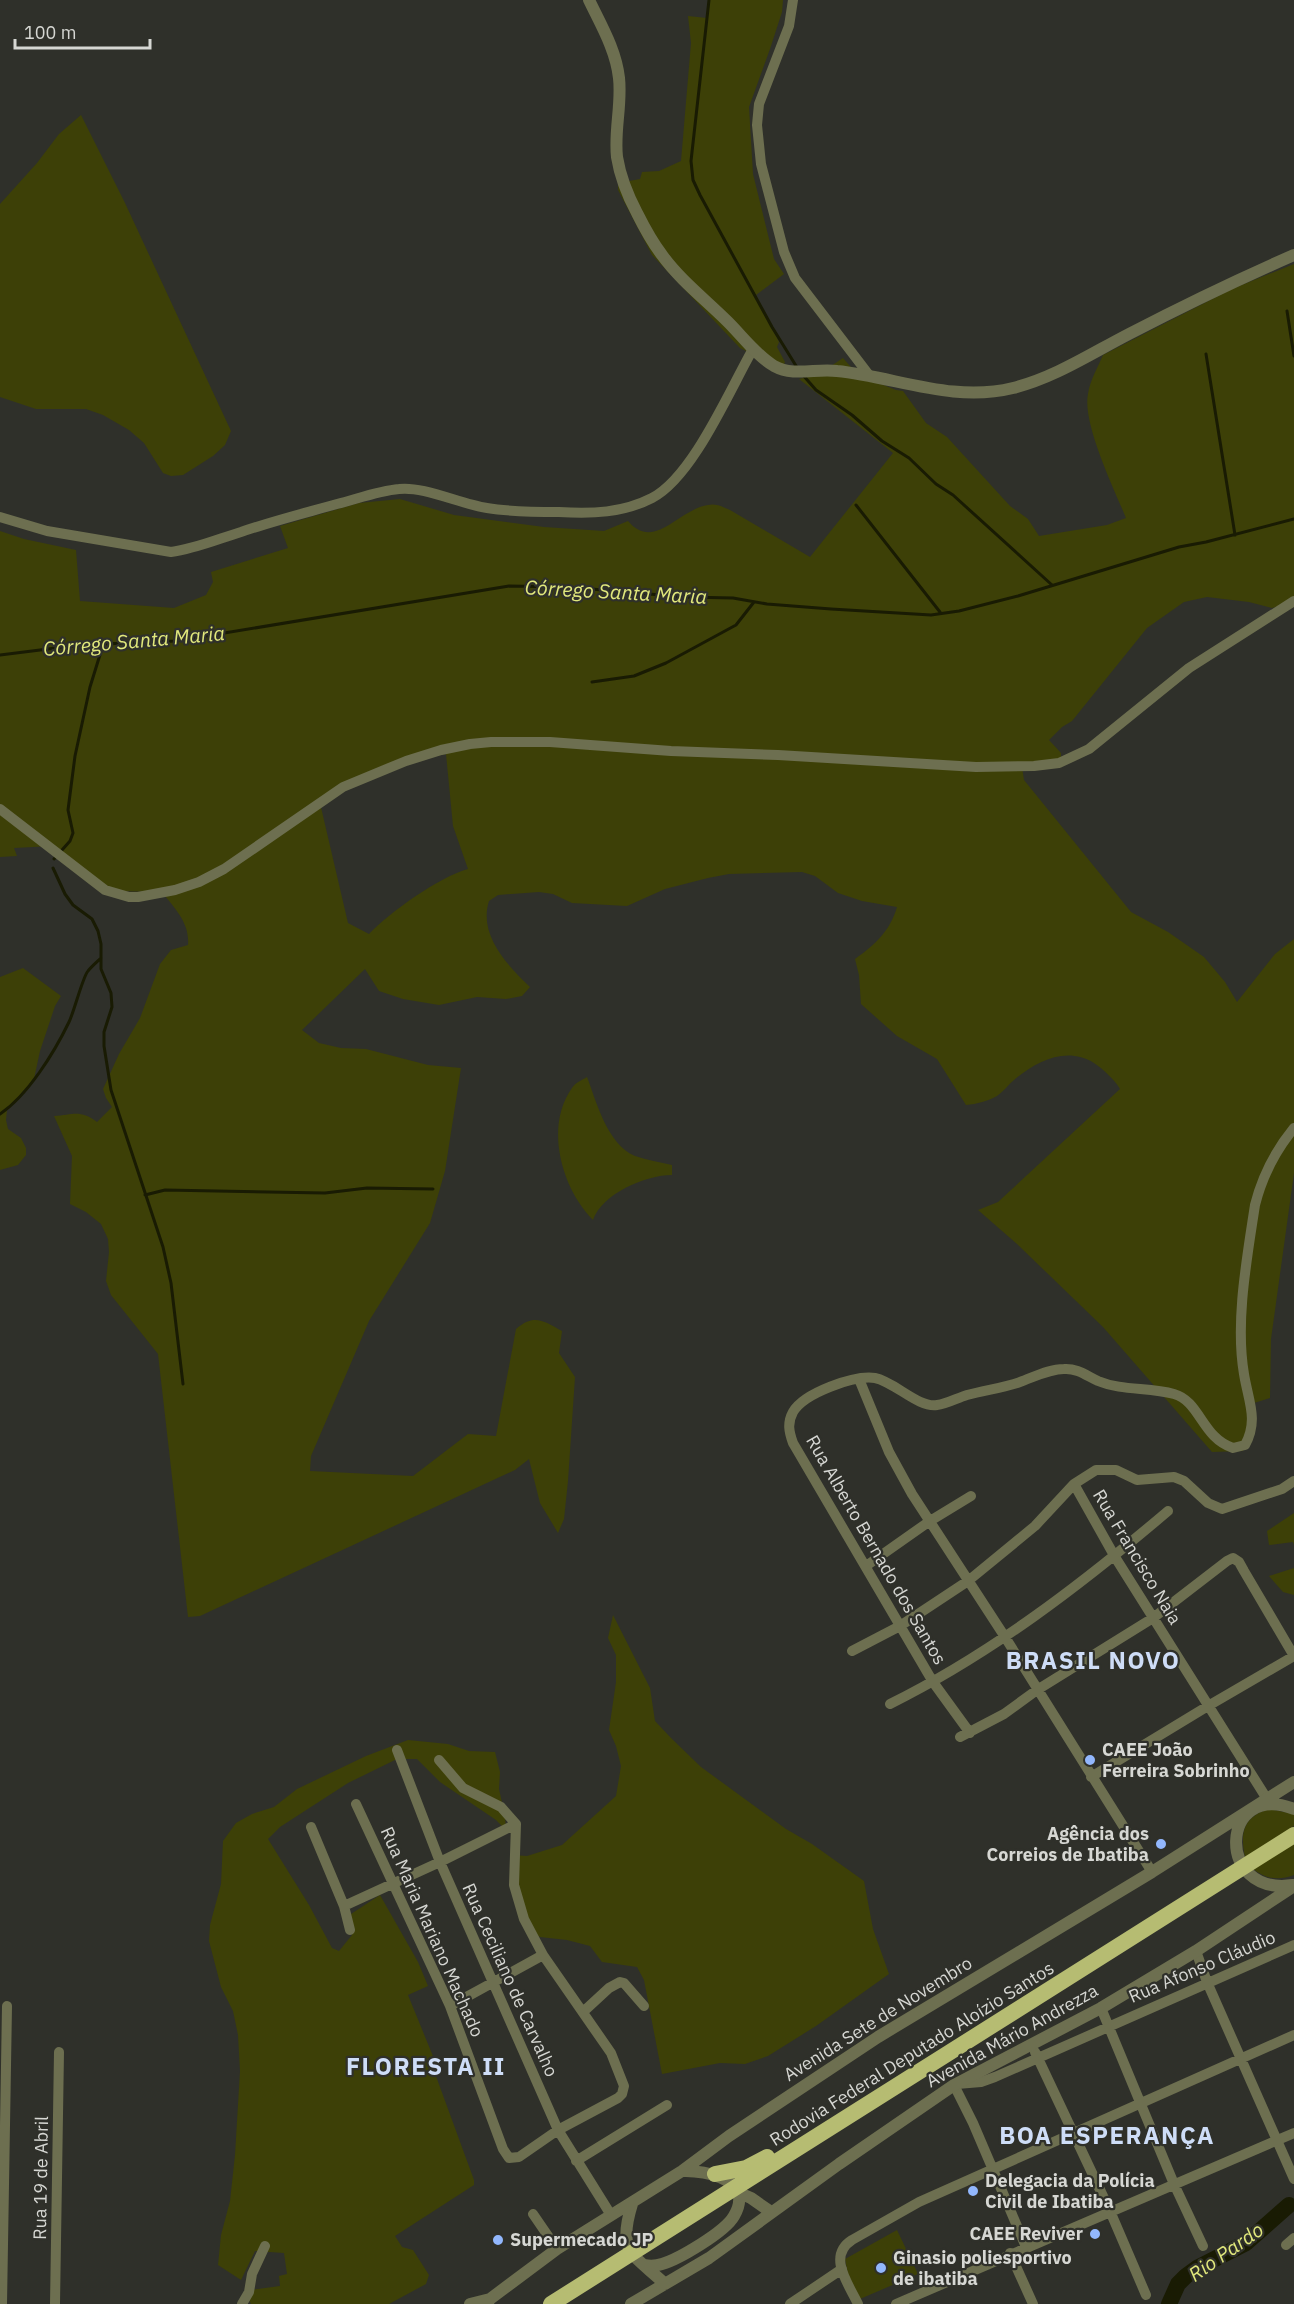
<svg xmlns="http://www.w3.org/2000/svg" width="1294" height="2304" viewBox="0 0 1294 2304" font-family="'IBM Plex Sans',sans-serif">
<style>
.green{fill:#3d4007;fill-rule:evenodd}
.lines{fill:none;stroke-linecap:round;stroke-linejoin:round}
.stream{stroke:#191b03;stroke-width:3}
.river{stroke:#191b03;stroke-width:16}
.minor{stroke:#6d6f50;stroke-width:10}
.tertiary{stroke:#6d6f50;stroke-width:12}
.trunk{stroke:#b6bc72;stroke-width:16}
.poi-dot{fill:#92b7fd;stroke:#2f302a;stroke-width:2}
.labels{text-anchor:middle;stroke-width:4.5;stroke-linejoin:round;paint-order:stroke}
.street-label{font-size:18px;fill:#d6d7d3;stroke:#2f302a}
.poi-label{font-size:18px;font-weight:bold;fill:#d6d7d3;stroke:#2f302a;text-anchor:start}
.water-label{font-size:20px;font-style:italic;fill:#e1e87c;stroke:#2f302a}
.district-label{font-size:24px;font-weight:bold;letter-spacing:1.5px;fill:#ceddf7;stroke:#2f302a}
</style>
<rect width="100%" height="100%" fill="#2f302a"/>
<path class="green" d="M710 0H783L782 12 770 49 749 107 753 174 774 259 784 274 756 295 779 342 777 347 785 362 782 369 740 348 652 255 618 190V183L640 179 642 172 659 171 681 161 691 43 688 16 707 18Z
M81 115 125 203 231 431 225 445 213 456 183 475 171 476 163 473 144 443 129 430 103 415 86 409H36L0 397V204L37 163 59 134Z
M1294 264V598L1283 605 1272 608 1249 602 1207 597 1184 602 1147 628 1072 721 1062 727 1049 740 1061 753V759L1022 767 1024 780 1131 912 1168 932 1204 957 1225 982 1237 1002 1275 954 1294 939V1173L1271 1339 1270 1398 1254 1403 1243 1451 1212 1452 1103 1327 1017 1244 978 1210 998 1202 1120 1089C1115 1080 1103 1069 1094 1063 1066 1046 1037 1061 1014 1080 1008 1085 1003 1092 997 1096 988 1101 977 1104 966 1105L937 1059 897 1036 861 1004 859 975 855 959C875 945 890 931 897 907L862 901 838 893 815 876 802 872 729 874 708 878 665 889 627 906 572 903 553 894 539 892 498 895 489 901C478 935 508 966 530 987L522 996 506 999 477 997 439 1005 403 999 379 991 365 969 302 1030 319 1043 341 1048 366 1049 428 1065 461 1068 445 1171 430 1223 369 1321 311 1456 310 1471 413 1476 468 1434 496 1436 516 1329C534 1313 544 1321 562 1331L559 1353 575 1377 568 1481 564 1519 558 1533 540 1503 529 1459 515 1470 200 1616 188 1617 158 1354 111 1295 106 1281 109 1252 108 1239 101 1224 86 1212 70 1204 72 1156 54 1116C73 1115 80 1109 97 1122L112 1107 106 1098 103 1089 119 1054 140 1018 160 964 171 950 188 945C190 923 175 909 162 892L114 891 53 846 14 848 17 856 0 857V531L24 539 76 550 80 601 174 608 206 595 213 582 211 572 288 548 280 526 359 503 400 499 454 515 544 527 604 531 628 521C654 552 679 509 708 505 716 503 723 507 730 510L810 557 893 453 799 379 819 374 843 358 858 375 896 390 903 391 926 423 947 437 1010 506 1028 519 1039 536 1107 525 1126 518C1114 489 1082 423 1088 394 1090 380 1098 367 1103 355L1232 289ZM446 754 453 826 468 869C439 877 390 912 369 934L348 923 320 803C360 782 401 763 446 754Z
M23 968 61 996 55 1006 40 1051 34 1079 7 1110 6 1120 8 1129 21 1138 26 1148V1155L18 1165 0 1170V977Z
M587 1077C597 1103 607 1144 635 1156 647 1160 660 1162 672 1165V1175C645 1175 602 1194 593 1220 562 1189 544 1127 572 1088 575 1083 582 1080 587 1077Z
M1294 1513V1545L1293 1542 1269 1545 1267 1531Z
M1294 1568V1595L1283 1592 1269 1576Z
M613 1615 650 1688 655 1721 671 1738 701 1767 786 1829 812 1844 864 1881 873 1929 889 1974 816 2026 768 2056 745 2064 720 2063 662 2074 644 1980 637 1967 602 1962 590 1946 567 1940 540 1937 526 1927 512 1855 527 1856 562 1845 616 1796 621 1766 616 1746 609 1730 616 1682V1655L608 1638Z
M408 1740 448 1744 469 1751 495 1752 500 1772 499 1789 505 1816 506 1830 496 1820 440 1782 417 1759H397L348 1783 280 1827 268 1839 309 1905 332 1948 339 1951 352 1935 351 1914 380 1895 418 1962 428 1986 408 1995 437 2066 433 2068 474 2180V2185L395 2236 402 2247 413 2250 429 2275 426 2284 389 2304H251L248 2298 250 2290 280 2286 279 2276 287 2274 284 2253 255 2251 241 2280 218 2265 221 2235 230 2201 235 2155 240 2071 238 2035 233 2011 221 1987 209 1941 210 1925 221 1884 223 1841 236 1823 252 1814 274 1807 297 1789 366 1756Z
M1269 1809 1294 1814V1826L1245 1857C1240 1833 1243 1817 1269 1809Z
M1294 1842V1875C1278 1881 1265 1879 1252 1868Z
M897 2230 918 2274 860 2299 849 2279 845 2259Z"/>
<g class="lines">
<path class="stream" d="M709 0 691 161 693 180 700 195 772 327 798 369
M1287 311 1294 356
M1206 354 1235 535
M802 374 816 390 852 415 882 441 909 458 936 484 953 495 1052 585
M856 505 940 612
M0 655 80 645 176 641 509 586 568 587 684 597 733 598 767 604 831 609 931 615 959 611 1018 596 1179 547 1206 542 1294 519
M592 682 634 676 666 663 736 625 754 602
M54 859 70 841 73 833 68 810 75 756 90 687 103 645
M53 868 65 894 73 905 92 919 98 931 101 944V969L111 993 112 1007 104 1032V1046L111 1090 163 1247 171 1283 183 1384
M0 1114C28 1095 54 1053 69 1022 74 1012 83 976 88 971 92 966 97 962 101 958
M145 1195 165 1190 325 1193 367 1188 433 1189"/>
<path class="river" d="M1169 2304 1178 2284 1186 2276 1197 2268 1246 2243 1289 2205"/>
<path class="minor" d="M793 0 789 26 759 104 757 125 761 164 784 252 795 278 869 375
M0 517 47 531 171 552C195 549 218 539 241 532 273 521 305 513 337 504 357 499 378 491 399 489 424 486 460 504 487 508 511 512 535 512 559 512 592 514 623 513 652 498 693 477 730 389 753 349
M0 809 105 890 129 897H138L175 890 199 882 224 869 343 787 406 761 441 750 470 744 491 742H550L671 751 778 755 976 767 1034 766 1059 763 1089 749 1189 668 1294 601
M859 1379 889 1452 912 1494 1005 1637 1152 1872
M1074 1484 1115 1557 1267 1799
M866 1566 930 1521 971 1496
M852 1651 900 1626 968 1581 1035 1526 1074 1484 1096 1470H1116L1137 1480 1174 1477 1184 1481 1208 1503 1222 1509 1282 1489 1294 1481
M890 1704C991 1654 1082 1584 1168 1511
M970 1733 933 1682 793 1443C789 1432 787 1423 793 1412 804 1393 854 1375 875 1378 895 1382 918 1408 937 1405 947 1404 957 1398 967 1395 985 1390 1003 1388 1020 1382 1034 1377 1049 1369 1064 1369 1077 1368 1087 1376 1098 1381 1122 1391 1149 1387 1174 1394 1200 1401 1202 1438 1233 1448L1245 1445C1259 1420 1248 1400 1244 1374 1235 1322 1247 1258 1255 1205 1262 1177 1276 1150 1294 1128
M960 1737 1004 1714 1037 1690 1153 1618 1227 1561 1233 1558 1239 1562 1244 1571 1294 1656
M397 1750 440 1862 558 2130 611 2215
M1091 1777 1208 1706 1294 1656
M356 1804 450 2006 503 2149 509 2158 519 2157 558 2130 618 2098 622 2094 624 2086 611 2053 543 1955 524 1919 514 1885 516 1824 501 1807 463 1788 439 1760
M311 1827 344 1906 350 1930
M344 1906 440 1862 516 1824
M1196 1951 1207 1982 1294 2179
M450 2006 543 1955
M1101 2008 1174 2184 1203 2246
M583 2012 609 1988 620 1982 624 1983 644 2006
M1035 2052 1110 2211 1146 2295
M957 2084 981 2082 995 2077 1294 1945
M954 2085 973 2123 1026 2247
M576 2161 667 2105
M533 2214 557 2249
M1286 2245 1294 2238
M1010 2253 1033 2304
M2 2304 7 2006
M55 2304 59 2052
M242 2304 249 2292 252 2274 265 2246
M790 2304 842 2269
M858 2304C848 2283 827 2256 852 2240L919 2202 1294 2035
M896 2304 1294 2133"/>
<path class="tertiary" d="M589 0C601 25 616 50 619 78 622 104 614 131 617 157 620 176 628 196 637 213 644 227 652 242 662 255 680 280 706 300 728 322 743 337 756 355 774 366 794 377 816 368 837 371 896 377 953 403 1013 388 1054 378 1092 353 1129 334 1183 306 1239 279 1294 255
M1293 1885C1214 1897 1220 1780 1294 1809
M737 2192 751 2198 771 2212
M632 2204C617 2253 632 2253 665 2284
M644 2265C650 2266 656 2266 662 2264 679 2259 725 2232 734 2216 755 2180 707 2170 682 2171
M470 2304 490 2299
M487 2304 490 2299 557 2249 682 2171 729 2136 878 2037 1152 1872 1294 1782
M631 2304 709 2258 839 2164 954 2085 1101 2008 1196 1951 1294 1886"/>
<path class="trunk" d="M715 2174 746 2168 767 2157
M551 2304 1294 1835"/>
</g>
<g class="poi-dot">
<circle cx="1090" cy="1760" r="6"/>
<circle cx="1161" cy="1844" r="6"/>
<circle cx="973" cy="2191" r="6"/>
<circle cx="1095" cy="2234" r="6"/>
<circle cx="498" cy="2240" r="6"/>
<circle cx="881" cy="2268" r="6"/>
</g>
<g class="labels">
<g class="street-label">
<text transform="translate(876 1550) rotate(60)" y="6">Rua Alberto Bernado dos Santos</text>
<text transform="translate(1137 1557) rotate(59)" y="6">Rua Francisco Naia</text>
<text transform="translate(432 1932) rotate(66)" y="6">Rua Maria Mariano Machado</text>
<text transform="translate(1202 1967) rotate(-23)" y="6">Rua Afonso Cláudio</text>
<text transform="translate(510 1980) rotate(66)" y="6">Rua Ceciliano de Carvalho</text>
<text transform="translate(878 2019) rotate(-32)" y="6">Avenida Sete de Novembro</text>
<text transform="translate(1012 2036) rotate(-29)" y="6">Avenida Mário Andrezza</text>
<text transform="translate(912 2054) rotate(-32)" y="6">Rodovia Federal Deputado Aloízio Santos</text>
<text transform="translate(41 2178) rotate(-89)" y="6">Rua 19 de Abril</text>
</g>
<g class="poi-label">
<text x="1102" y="1756">CAEE João<tspan x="1102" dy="21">Ferreira Sobrinho</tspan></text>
<text x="1149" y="1840" text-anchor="end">Agência dos<tspan x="1149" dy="21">Correios de Ibatiba</tspan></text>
<text x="985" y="2187">Delegacia da Polícia<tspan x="985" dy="21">Civil de Ibatiba</tspan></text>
<text x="1083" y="2240" text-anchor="end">CAEE Reviver</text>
<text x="510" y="2246">Supermecado JP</text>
<text x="893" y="2264">Ginasio poliesportivo<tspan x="893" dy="21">de ibatiba</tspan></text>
</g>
<g class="water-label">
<text transform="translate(616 592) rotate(3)" y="7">Córrego Santa Maria</text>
<text transform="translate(134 641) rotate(-5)" y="7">Córrego Santa Maria</text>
<text transform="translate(1226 2252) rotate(-35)" y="7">Rio Pardo</text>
</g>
<g class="district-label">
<text x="1093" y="1669">BRASIL NOVO</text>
<text x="426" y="2075">FLORESTA II</text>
<text x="1107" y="2144">BOA ESPERANÇA</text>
</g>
</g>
<path d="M15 39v9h135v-9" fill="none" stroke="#d6d7d3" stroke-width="3"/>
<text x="24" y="39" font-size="18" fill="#d6d7d3" stroke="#2f302a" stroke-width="4.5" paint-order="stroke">100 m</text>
</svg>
